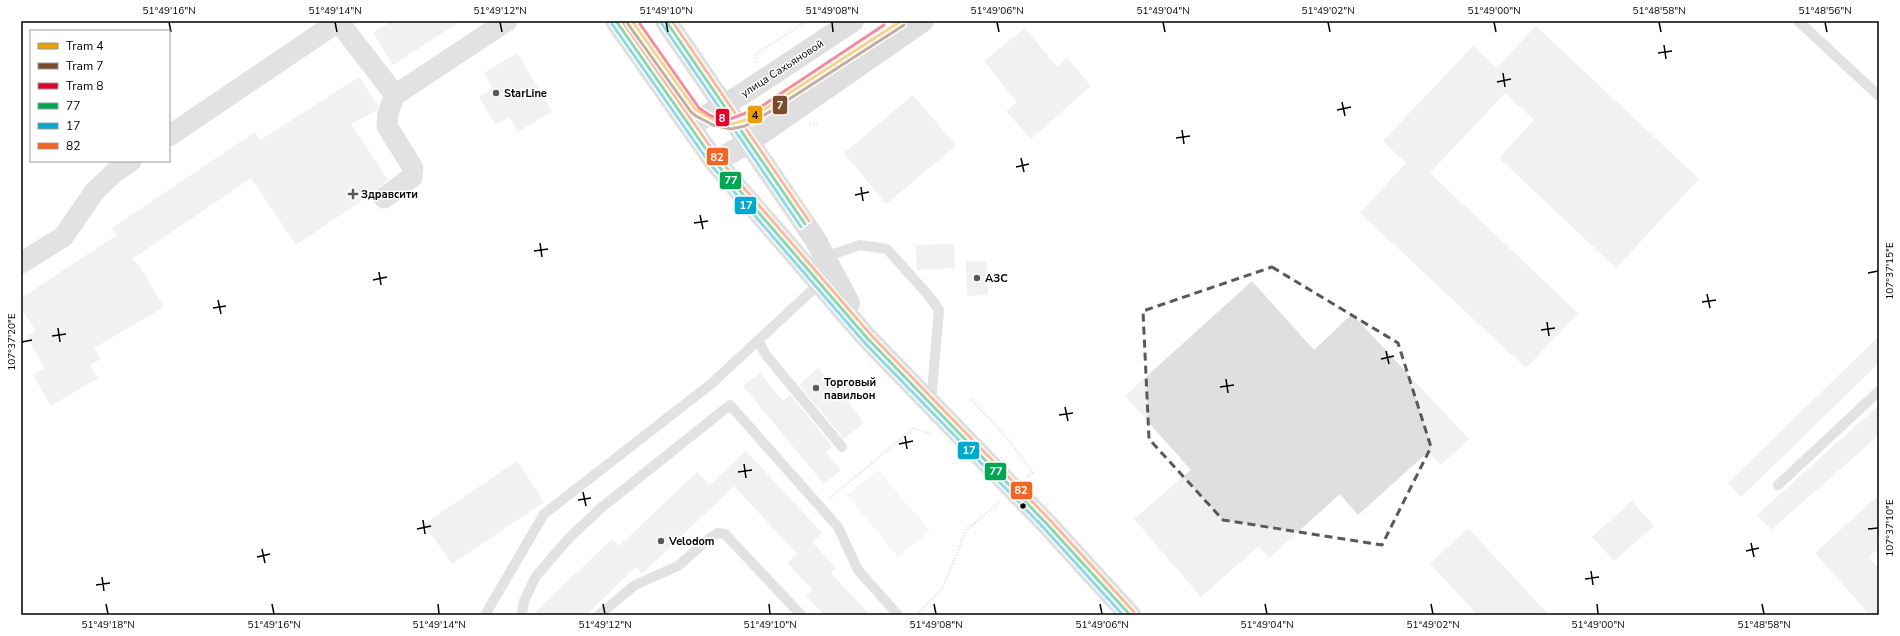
<svg xmlns="http://www.w3.org/2000/svg" width="1900" height="636" viewBox="0 0 1900 636" font-family="'Nunito Sans',sans-serif">
<style>
.green{fill:#ececec}
.building{fill:#dfdfdf}
.lines{fill:none;stroke-linecap:round;stroke-linejoin:round}
.path{stroke:#b9b9b9;stroke-width:2.5;stroke-dasharray:1 2;stroke-linecap:butt}
.lane{stroke:#bebebe;stroke-width:10}
.street{stroke:#bebebe;stroke-width:21}
.secondary{stroke:#b8b8b8;stroke-width:22}
.bus-1-casing{stroke:#fff;stroke-width:6}
.bus-2-casing{stroke:#fff;stroke-width:6}
.bus-3-casing{stroke:#fff;stroke-width:6}
.bus-1{stroke:#00a651;stroke-width:3}
.bus-2{stroke:#00a9ce;stroke-width:3}
.bus-3{stroke:#f26522;stroke-width:3}
.tram-1-casing{stroke:#fff;stroke-width:6}
.tram-2-casing{stroke:#fff;stroke-width:6}
.tram-3-casing{stroke:#fff;stroke-width:6}
.tram-1{stroke:#eb9e00;stroke-width:3}
.tram-2{stroke:#7a4b2a;stroke-width:3}
.tram-3{stroke:#e4002b;stroke-width:3}
.marked{fill:none;stroke:#595959;stroke-width:3;stroke-dasharray:8 5;stroke-linejoin:round}
.ticks{fill:none;stroke:#000;stroke-width:1.5}
.poi-dot{fill:#595959;stroke:#fff;stroke-width:1.5}
.bus-dot{fill:#000;stroke:#fff;stroke-width:1.5}
.labels{text-anchor:middle;stroke-width:3;stroke-linejoin:round;paint-order:stroke}
.street-label{font-size:11px;fill:#000;stroke:#fff}
.poi-label{font-size:11px;font-weight:bold;fill:#000;stroke:#fff;text-anchor:start}
.line-badge{stroke:#fff;stroke-width:1.5}
.badge-label{font-size:11px;text-anchor:middle;font-weight:bold;fill:#fff}
.pale-badge-label{font-size:11px;text-anchor:middle;font-weight:bold;fill:#111}
.neatline{fill:none;stroke:#000;stroke-width:1.5}
.ticks-label{font-size:10px;text-anchor:middle;fill:#000}
</style>
<rect width="100%" height="100%" fill="#fff"/>
<path class="green" d="M878 470 930 531 898 557 847 495Z"/>
<path class="building" d="M392 21H461L393 65 373 33Z
M1536 26 1699 179 1616 268 1499 158 1534 120 1505 93 1430 173 1578 313 1526 368 1360 213 1406 163 1383 141 1473 46 1497 68Z
M1025 28 1057 67 1067 58 1091 86 1031 139 1006 111 1017 102 984 61Z
M517 53 552 111 518 132 509 117 496 125 479 97 493 88 484 73Z
M359 77 378 106 377 110 351 124 388 180 373 193 296 245 251 178 132 259 139 265 164 307 94 348 101 359 90 365 98 378 51 406 33 375 45 368 26 336 36 331 21 308V298L117 235 112 228 255 132 260 140Z
M913 95 956 146 886 204 844 153Z
M954 244 955 268 917 270 916 245Z
M966 261H987L988 295 967 296Z
M1252 281 1314 350 1352 314 1469 439 1441 465 1428 452 1358 515 1340 494 1269 558 1259 546 1201 597 1134 519 1191 470 1125 396Z
M1879 336V363L1741 497 1728 483Z
M818 368 843 395 864 423 844 439 799 385Z
M760 373 783 401 790 394 833 447 826 452 841 470 824 484 743 386Z
M1879 405V435L1771 530 1757 515Z
M746 451 822 533 812 542 836 568 831 573 870 615H824L806 596 813 590 787 563 797 554 734 486 642 574 636 567 586 615H532L612 539 619 546 697 472 710 485Z
M517 461 544 502 452 564 424 524Z
M1879 495V548L1869 557 1879 569V615H1870L1815 553Z
M1632 501 1654 526 1614 561 1592 537Z
M1468 528 1549 615H1478L1430 564Z"/>
<g class="lines">
<path class="path" d="M757 62 755 56 757 53 807 21
M810 125 817 123
M971 399 1002 432 1033 472 1027 477
M830 498 914 428 932 435
M917 615 943 587 966 530 1000 502"/>
<path class="lane" d="M1798 21 1879 96
M825 257 860 245 887 249 929 296 939 310 931 403
M758 340 766 355 842 447
M1778 485 1879 391
M485 615 544 514 711 384 820 283
M522 615 524 601 536 576 570 537 601 508 730 405 838 527 858 570 898 615
M599 615 635 585 678 566 710 538 718 533 725 534 801 615"/>
<path class="street" d="M338 21 395 95
M169 136 339 21
M384 198 412 177 413 168 387 126 388 113 395 95 507 21
M21 263 63 237 95 191 115 172 131 161"/>
<path class="secondary" d="M616 21 715 162 867 338 1045 522 1130 615
M666 21 815 239 849 303
M690 126 747 91 853 21
M715 162 749 142 923 21"/>
<defs>
<path id="bus-1" d="M616 21 715 162 867 338 1045 522 1130 615
M666 21 805 224"/>
<path id="bus-2" d="M612 24 711 165 863 341 1041 525 1123 615
M662 24 801 227"/>
<path id="bus-3" d="M622 21 719 159 871 335 1049 519 1134 612
M672 21 809 221"/>
</defs>
<use href="#bus-1" class="bus-1-casing"/>
<use href="#bus-2" class="bus-2-casing"/>
<use href="#bus-3" class="bus-3-casing"/>
<use href="#bus-1" class="bus-1"/>
<use href="#bus-2" class="bus-2"/>
<use href="#bus-3" class="bus-3"/>
<defs>
<path id="tram-1" d="M632 21 695 109 714 120 731 124 743 121 760 112 901 21"/>
<path id="tram-2" d="M628 24 691 112 696 116 713 125 731 129 745 126 763 116 904 25"/>
<path id="tram-3" d="M640 24 699 108 711 116 730 119 759 108 884 25"/>
</defs>
<use href="#tram-1" class="tram-1-casing"/>
<use href="#tram-2" class="tram-2-casing"/>
<use href="#tram-3" class="tram-3-casing"/>
<use href="#tram-1" class="tram-1"/>
<use href="#tram-2" class="tram-2"/>
<use href="#tram-3" class="tram-3"/>
</g>
<path d="M0 0H1900V636H0ZM1272 267 1398 343 1431 447 1382 545 1223 520 1149 439 1143 311Z" fill="#fff" fill-opacity=".55" fill-rule="evenodd"/>
<path class="marked" d="M1272 267 1398 343 1431 447 1382 545 1223 520 1149 439 1143 311Z"/>
<path class="ticks" d="M169 22 171 32M335 22 337 32M500 22 502 32M666 22 668 32M832 22 833 32M997 22 999 32M1163 22 1165 32M1328 22 1330 32M1494 22 1496 32M1659 22 1661 32M1825 22 1827 32M1664 45 1666 59M1658 53 1672 51M1503 73 1505 87M1497 82 1511 79M1342 102 1345 116M1337 110 1351 107M1182 130 1184 144M1176 138 1190 136M1021 158 1024 172M1016 167 1029 164M861 187 863 201M855 195 869 192M700 215 703 229M694 223 708 221M540 243 542 257M534 251 548 249M379 272 381 285M1868 273 1878 271M373 280 387 277M1707 294 1710 308M218 300 221 314M1702 302 1716 300M213 308 226 306M1547 322 1549 336M58 328 60 342M1541 330 1555 328M52 336 66 334M22 342 32 340M1386 351 1389 364M1381 359 1394 356M1226 379 1228 393M1220 387 1234 385M1065 407 1068 421M1059 415 1073 413M905 436 907 449M899 444 913 441M744 464 746 478M738 472 752 470M583 492 586 506M578 500 591 498M423 520 425 534M417 529 431 526M1868 529 1878 528M1751 543 1754 557M262 549 265 563M1746 551 1759 548M257 557 270 554M1591 571 1593 585M102 577 104 591M1585 579 1599 577M96 585 110 583M106 604 108 614M272 604 274 614M438 604 439 614M603 604 605 614M769 604 770 614M934 604 936 614M1100 604 1102 614M1265 604 1267 614M1431 604 1433 614M1597 604 1598 614M1762 604 1764 614"/>
<g class="poi-dot">
<circle cx="496" cy="93" r="4"/>
<path d="M351 188h4v4h4v4h-4v4h-4v-4h-4v-4h4z"/>
<circle cx="977" cy="278" r="4"/>
<circle cx="816" cy="388" r="4"/>
<circle cx="661" cy="541" r="4"/>
</g>
<circle class="bus-dot" cx="1023" cy="506" r="3.5"/>
<g class="labels">
<g class="street-label">
<text transform="translate(782 68) rotate(-33)" y="4">улица Сахьяновой</text>
</g>
<g class="poi-label">
<text x="504" y="97">StarLine</text>
<text x="361" y="198">Здравсити</text>
<text x="985" y="282">АЗС</text>
<text x="824" y="386">Торговый<tspan x="824" dy="13">павильон</tspan></text>
<text x="669" y="545">Velodom</text>
</g>
</g>
<g class="line-badge">
<rect x="772" y="95" width="16" height="20" rx="4" fill="#7a4b2a"/>
<rect x="747" y="105" width="16" height="19" rx="4" fill="#eb9e00"/>
<rect x="715" y="108" width="15" height="19" rx="4" fill="#e4002b"/>
<rect x="706" y="147" width="23" height="19" rx="4" fill="#f26522"/>
<rect x="719" y="171" width="23" height="19" rx="4" fill="#00a651"/>
<rect x="734" y="196" width="23" height="19" rx="4" fill="#00a9ce"/>
<rect x="957" y="441" width="23" height="19" rx="4" fill="#00a9ce"/>
<rect x="984" y="462" width="23" height="19" rx="4" fill="#00a651"/>
<rect x="1010" y="481" width="23" height="19" rx="4" fill="#f26522"/>
</g>
<g class="badge-label">
<text x="780" y="109">7</text>
<text x="722" y="122">8</text>
<text x="717" y="161">82</text>
<text x="731" y="184">77</text>
<text x="746" y="209">17</text>
<text x="969" y="454">17</text>
<text x="996" y="475">77</text>
<text x="1021" y="494">82</text>
</g>
<g class="pale-badge-label">
<text x="755" y="119">4</text>
</g>
<rect width="1900" height="636" fill="none" stroke="#ffffff" stroke-width="44"/>
<rect x="30" y="30" width="140" height="132" fill="#ffffff" stroke="#999999"/>
<rect x="38" y="43" width="20" height="6" fill="#eb9e00" stroke="#999999"/>
<text x="66" y="50" font-size="12" fill="#000000">Tram 4</text>
<rect x="38" y="63" width="20" height="6" fill="#7a4b2a" stroke="#999999"/>
<text x="66" y="70" font-size="12" fill="#000000">Tram 7</text>
<rect x="38" y="83" width="20" height="6" fill="#e4002b" stroke="#999999"/>
<text x="66" y="90" font-size="12" fill="#000000">Tram 8</text>
<rect x="38" y="103" width="20" height="6" fill="#00a651" stroke="#999999"/>
<text x="66" y="110" font-size="12" fill="#000000">77</text>
<rect x="38" y="123" width="20" height="6" fill="#00a9ce" stroke="#999999"/>
<text x="66" y="130" font-size="12" fill="#000000">17</text>
<rect x="38" y="143" width="20" height="6" fill="#f26522" stroke="#999999"/>
<text x="66" y="150" font-size="12" fill="#000000">82</text>
<rect x="22" y="22" width="1856" height="592" class="neatline"/>
<g class="ticks-label">
<text x="169" y="14">51°49'16"N</text>
<text x="335" y="14">51°49'14"N</text>
<text x="500" y="14">51°49'12"N</text>
<text x="666" y="14">51°49'10"N</text>
<text x="832" y="14">51°49'08"N</text>
<text x="997" y="14">51°49'06"N</text>
<text x="1163" y="14">51°49'04"N</text>
<text x="1328" y="14">51°49'02"N</text>
<text x="1494" y="14">51°49'00"N</text>
<text x="1659" y="14">51°48'58"N</text>
<text x="1825" y="14">51°48'56"N</text>
<text transform="translate(1889 271) rotate(-90)" y="4">107°37'15"E</text>
<text transform="translate(11 342) rotate(-90)" y="4">107°37'20"E</text>
<text transform="translate(1889 528) rotate(-90)" y="4">107°37'10"E</text>
<text x="108" y="628">51°49'18"N</text>
<text x="274" y="628">51°49'16"N</text>
<text x="439" y="628">51°49'14"N</text>
<text x="605" y="628">51°49'12"N</text>
<text x="770" y="628">51°49'10"N</text>
<text x="936" y="628">51°49'08"N</text>
<text x="1102" y="628">51°49'06"N</text>
<text x="1267" y="628">51°49'04"N</text>
<text x="1433" y="628">51°49'02"N</text>
<text x="1598" y="628">51°49'00"N</text>
<text x="1764" y="628">51°48'58"N</text>
</g>
</svg>
